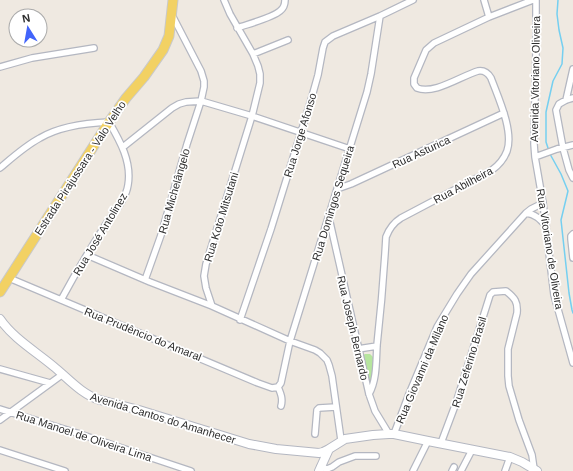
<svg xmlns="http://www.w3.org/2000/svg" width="573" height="471" viewBox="0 0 573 471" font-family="Helvetica,sans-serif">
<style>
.green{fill:#b6e59e}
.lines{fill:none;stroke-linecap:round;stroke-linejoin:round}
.stream{stroke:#75cff0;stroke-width:1.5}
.street-casing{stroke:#b4b7c1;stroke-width:8}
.secondary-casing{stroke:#b4b7c1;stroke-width:10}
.primary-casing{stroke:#c9c9c9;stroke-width:11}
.street{stroke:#fff;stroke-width:5.5}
.secondary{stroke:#fff;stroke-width:8}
.primary{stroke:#f2d163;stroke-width:9}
.labels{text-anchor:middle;stroke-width:3.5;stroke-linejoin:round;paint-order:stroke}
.street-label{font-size:11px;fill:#2e2e2e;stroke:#fff}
</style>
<rect width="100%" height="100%" fill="#efe9e1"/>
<path class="green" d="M365 354H370L373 357 374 360 371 388H370L362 356Z"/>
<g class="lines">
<path class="stream" d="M558 0 557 14 559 30 563 48 562 64 553 81 546 112V142L550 154 561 174 568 191 561 220 569 293 572 310 573 313"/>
<defs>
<path id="street" d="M484 0 489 17
M536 0V51L534 144 535 157 543 203 554 295 573 363
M237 28C248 24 272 18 280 11 284 8 285 5 285 0
M253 54 288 40
M0 67 32 58 94 48
M573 98 566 100 559 104 556 110 563 148 569 170 573 178
M566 100 573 69
M123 147 172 108 179 104 186 102 201 101 252 116 350 149
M535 157 557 149 573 145
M0 168C13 157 25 146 40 138 60 126 86 123 109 122 120 141 132 162 128 185 126 199 114 212 106 224 90 249 75 274 61 300
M337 189 351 184 504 113
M526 213 531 209 543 203
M329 218 369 394 375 411 389 434
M573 234 571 236V239L573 258
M87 255 150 282 212 306 290 341 315 350 320 353 327 360 329 365 332 376 341 440
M9 278 258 383 272 388 278 387
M145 280 161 235 187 144 201 101 204 87V81L201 71 172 15
M212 306 206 288 204 276 206 264 252 116 260 83V74L258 66 253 54 230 14 224 0
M240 320 271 229 311 100 318 75 323 48 325 42 333 36 380 16 413 0
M358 349 377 346
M0 369 50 383
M278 387 281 383 290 341 367 92 371 74 380 16
M278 387C281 394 283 399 281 406
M369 394C377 380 376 361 377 345 381 309 384 273 386 237 389 229 393 223 401 218L492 170C499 165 504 159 507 151 514 131 498 97 491 78 488 73 484 70 478 71 461 76 434 95 417 88L414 84V78L426 50 434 43 489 17 533 0
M0 409 80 434 191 471
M0 420 63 374
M315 434 317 410 319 408 336 407
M394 434 409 394 437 327 443 317 457 294 471 274 526 213C535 214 540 219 546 226
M441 443 456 403 490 295 493 292 506 291C515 298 518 302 517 313L508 349V376L509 386 519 420 532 455 534 469
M0 450 65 471
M320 467 327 469 332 467 339 462 355 456H376
M413 471 428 441
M452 471 454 467
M461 471 472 450
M505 471 510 457"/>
<path id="secondary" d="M0 319C13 338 35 351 53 366 68 378 81 394 100 400L139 410 249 444 276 449 319 453 323 452 329 449 345 439 373 435 389 434H394L428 441 510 457 522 462 537 471
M319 471 329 449"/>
<path id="primary" d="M0 292 109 122 126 98 144 77 163 50 169 36 173 0"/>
</defs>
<use href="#street" class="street-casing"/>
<use href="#secondary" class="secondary-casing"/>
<use href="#primary" class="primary-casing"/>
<use href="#street" class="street"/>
<use href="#secondary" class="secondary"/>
<use href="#primary" class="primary"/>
</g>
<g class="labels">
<g class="street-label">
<text transform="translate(535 79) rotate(-89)" y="4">Avenida Vitoriano Oliveira</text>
<text transform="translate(300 135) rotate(-73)" y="4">Rua Jorge Afonso</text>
<text transform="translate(421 152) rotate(-25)" y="4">Rua Asturica</text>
<text transform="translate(80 168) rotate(-57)" y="4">Estrada Pirajussara - Valo Velho</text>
<text transform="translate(463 185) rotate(-28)" y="4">Rua Abilheira</text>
<text transform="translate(174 191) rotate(-74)" y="4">Rua Michelângelo</text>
<text transform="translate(333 203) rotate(-73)" y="4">Rua Domingos Sequeira</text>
<text transform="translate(221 217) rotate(-73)" y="4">Rua Koto Mitsutani</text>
<text transform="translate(100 234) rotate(-59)" y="4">Rua José Antolinez</text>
<text transform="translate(550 249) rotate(81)" y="4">Rua Vitoriano de Oliveira</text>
<text transform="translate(353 328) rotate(77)" y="4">Rua Joseph Bernardo</text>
<text transform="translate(143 334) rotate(22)" y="4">Rua Prudêncio do Amaral</text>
<text transform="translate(469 362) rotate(-73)" y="4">Rua Zeferino Brasil</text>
<text transform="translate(422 369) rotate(-67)" y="4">Rua Giovanni da Milano</text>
<text transform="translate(163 418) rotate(17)" y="4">Avenida Cantos do Amanhecer</text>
<text transform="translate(84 436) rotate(18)" y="4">Rua Manoel de Oliveira Lima</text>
</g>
</g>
<g transform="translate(28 28) rotate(349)"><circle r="19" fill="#ffffff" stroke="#ababab"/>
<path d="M0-3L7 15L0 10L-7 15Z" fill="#4264fb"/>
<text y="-6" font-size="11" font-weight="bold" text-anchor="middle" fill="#2e2e2e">N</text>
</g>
</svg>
